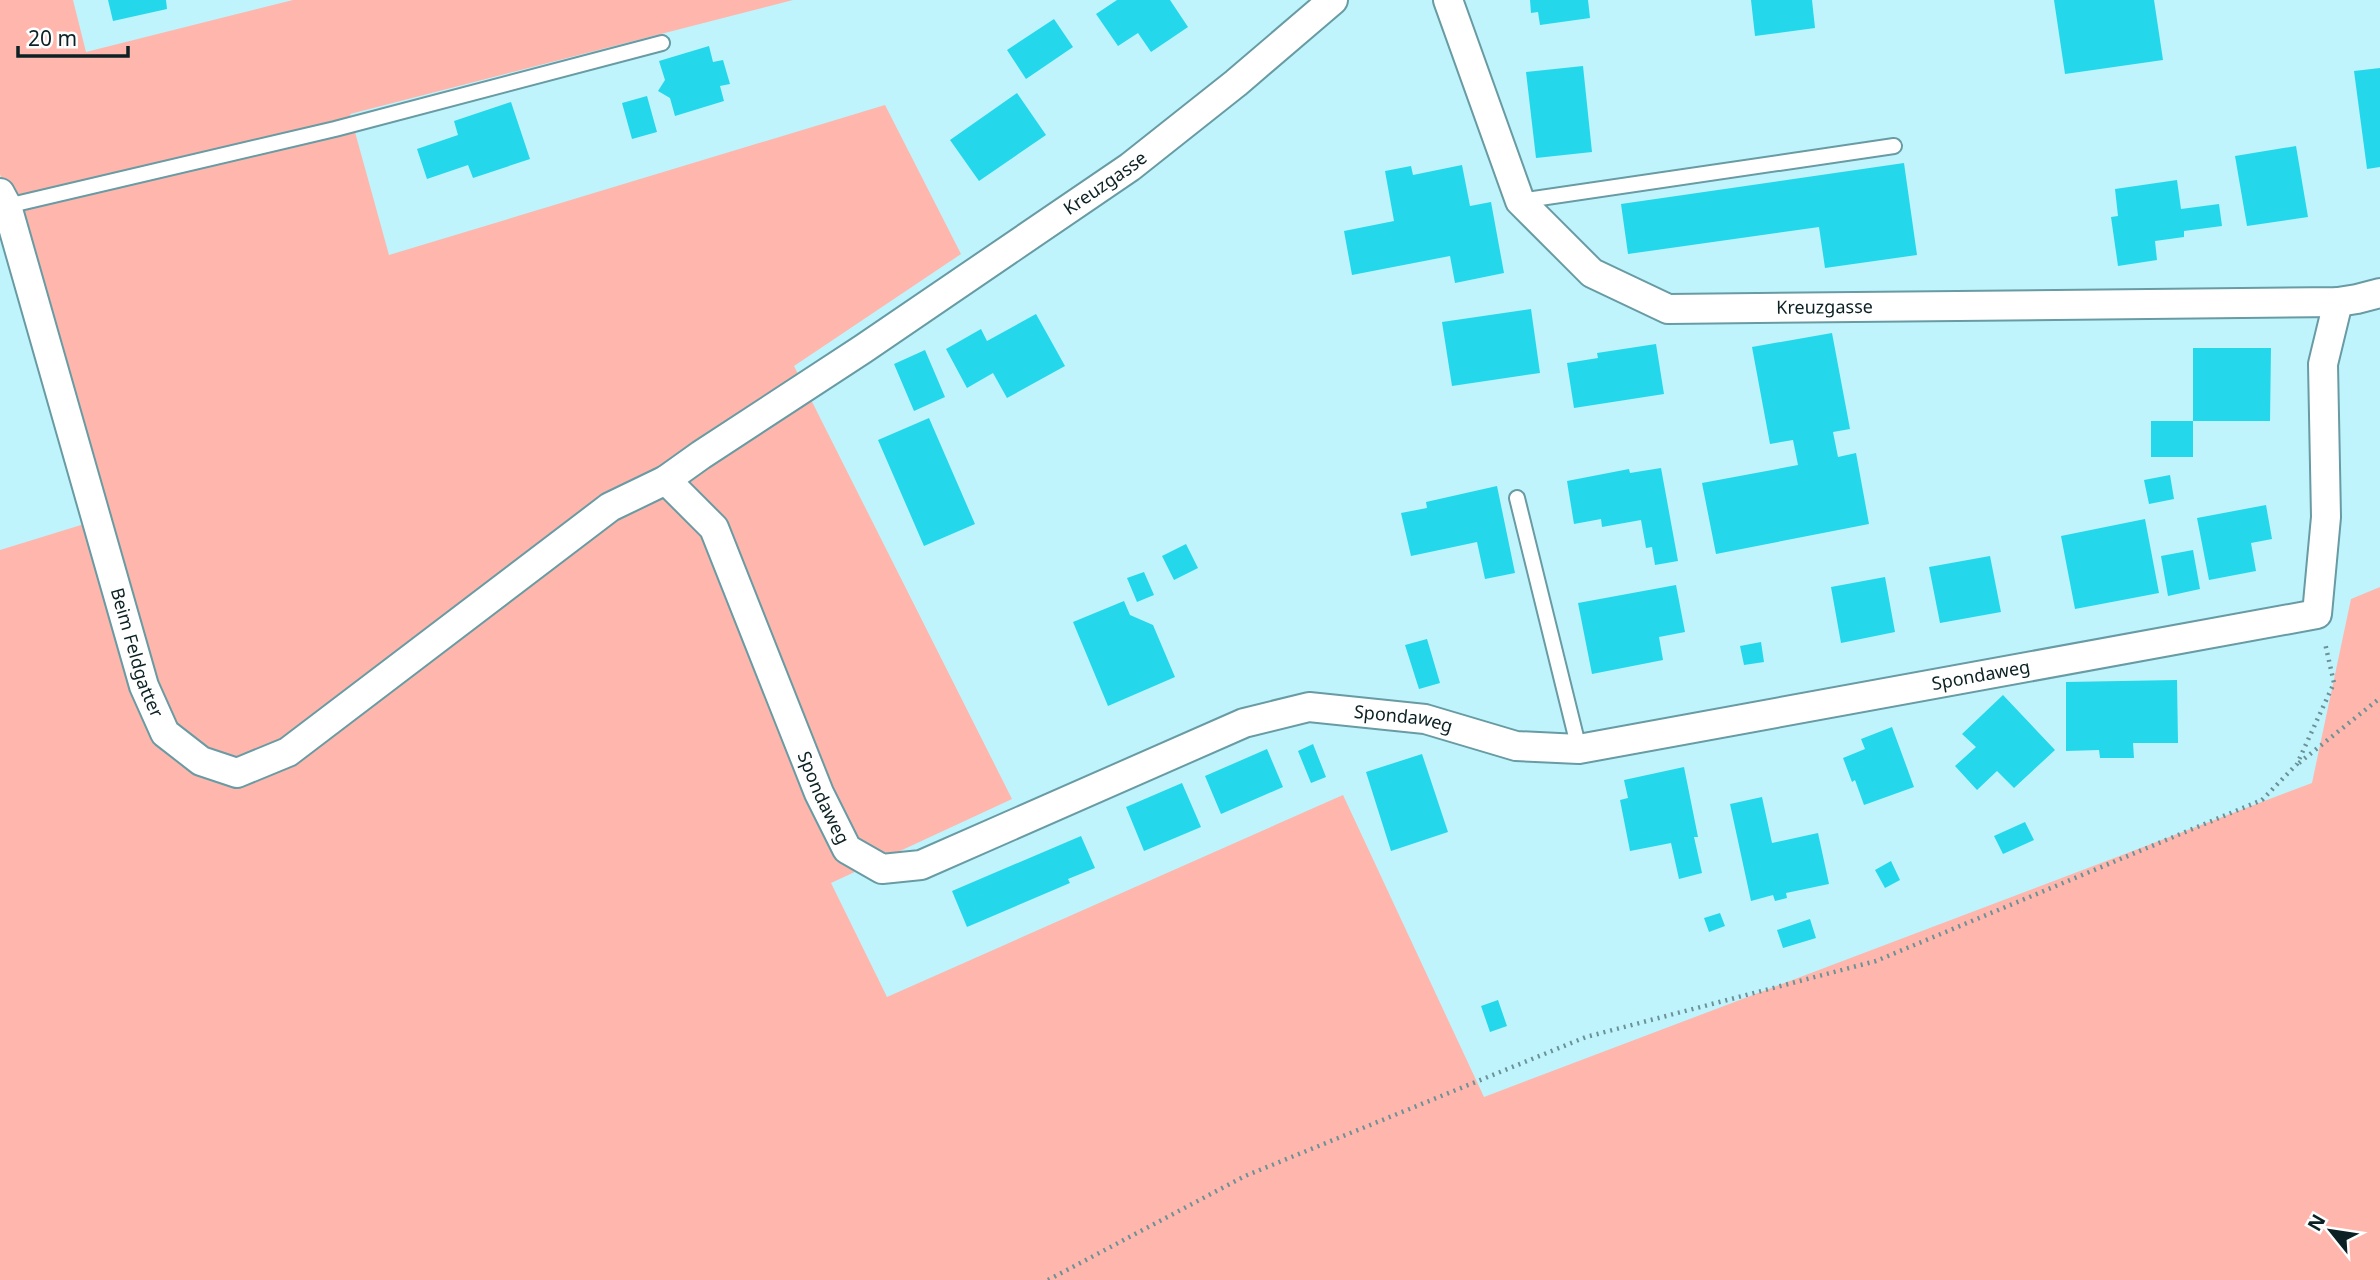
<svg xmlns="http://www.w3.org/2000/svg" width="2380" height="1280" viewBox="0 0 2380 1280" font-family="'Noto Sans',sans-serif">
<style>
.green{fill:#ffb6ac}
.building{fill:#24d7eb}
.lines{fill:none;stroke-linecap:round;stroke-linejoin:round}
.service-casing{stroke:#689ba3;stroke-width:18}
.minor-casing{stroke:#689ba3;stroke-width:32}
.path{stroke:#6c9298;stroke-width:4.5;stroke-dasharray:2 5;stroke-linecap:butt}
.service{stroke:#fff;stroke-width:14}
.minor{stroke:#fff;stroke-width:28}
.labels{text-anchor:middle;stroke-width:6;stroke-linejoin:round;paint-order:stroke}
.street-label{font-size:18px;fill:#0c2124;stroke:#fff}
</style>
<rect width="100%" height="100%" fill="#bff4fd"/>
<path class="green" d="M0 0H73L86 52 293 0H793L350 114 389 255 885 105 961 254 794 366 1012 799 831 883 887 997 1343 795 1484 1097 2312 783 2351 599 2380 587V1280H0V550L107 517 0 174Z"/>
<path class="building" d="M108 0H166L167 9 113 21Z
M1117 0H1170L1188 27 1151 52 1138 33 1118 46 1096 14Z
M1530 0H1588L1590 18 1540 25 1538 12 1531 13Z
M1751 0H1812L1815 28 1755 36Z
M2054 0H2154L2163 60 2065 74Z
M1054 19 1073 47 1026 79 1007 50Z
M709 46 713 62 723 60 730 84 720 86 724 101 675 116 670 98 658 91 665 80 659 61Z
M1583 66 1592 152 1536 158 1526 72Z
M2380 68V167L2367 169 2354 71Z
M1017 93 1046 135 979 181 950 140Z
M647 96 657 132 632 139 622 103Z
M511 102 530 159 473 178 468 165 427 179 417 149 458 135 454 121Z
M2296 146 2308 217 2247 226 2235 156Z
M1904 163 1917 255 1825 268 1819 227 1628 254 1621 204Z
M1462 165 1470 206 1491 202 1504 273 1455 283 1450 256 1352 275 1344 231 1394 221 1385 171 1411 166 1413 175Z
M2177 180 2181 209 2219 204 2222 226 2184 231V237L2155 241 2157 260 2118 266 2111 217 2118 216 2115 189Z
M1531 309 1540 373 1452 386 1442 322Z
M1036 314 1065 366 1007 398 993 373 967 388 946 349 981 329 987 341Z
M1832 333 1850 429 1833 432 1838 457 1856 453 1869 524 1716 554 1702 483 1798 465 1793 440 1770 444 1752 347Z
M1656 344 1664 394 1574 408 1567 363 1598 358 1597 353Z
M2193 348H2271L2270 421H2193Z
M925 350 945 397 914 411 894 364Z
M929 418 975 524 924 546 878 440Z
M2151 421H2193V457H2151Z
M1661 468 1678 561 1655 565 1652 547 1646 548 1641 520 1602 527 1601 519 1574 524 1567 481 1629 469 1630 473Z
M2170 475 2174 499 2149 504 2144 480Z
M1497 486 1515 573 1485 579 1477 542 1411 556 1401 513 1427 508 1426 502Z
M2266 505 2272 539 2251 543 2256 571 2209 580 2197 518Z
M2145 519 2159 593 2075 609 2061 536Z
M1186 544 1198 568 1174 580 1162 556Z
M2193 550 2200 589 2168 596 2161 556Z
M1990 556 2001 612 1940 623 1929 567Z
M1144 572 1154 595 1137 602 1127 578Z
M1885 577 1895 632 1841 643 1831 587Z
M1676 585 1685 632 1659 637 1663 660 1592 674 1578 603Z
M1124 601 1130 615 1153 625 1175 677 1108 706 1073 622Z
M1427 639 1440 683 1419 689 1405 645Z
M1761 642 1764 662 1744 665 1740 646Z
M2177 680 2178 743H2133L2134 758H2100L2099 750 2066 751V682Z
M2003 695 2055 750 2014 788 1997 771 1977 790 1955 766 1976 747 1962 734Z
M1892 727 1914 787 1864 805 1855 780 1852 782 1843 758 1865 749 1861 739Z
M1313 744 1326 777 1311 783 1298 751Z
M1267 749 1283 787 1221 814 1205 776Z
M1422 754 1448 832 1391 851 1366 772Z
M1684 767 1698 837H1694L1702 873 1679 879 1671 843 1630 851 1620 800 1628 798 1624 780Z
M1182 783 1201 827 1144 851 1126 807Z
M1762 797 1772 843 1818 833 1829 884 1786 893 1787 898 1775 901 1773 895 1751 901 1730 804Z
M2025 822 2034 840 2003 854 1994 836Z
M1081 836 1095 868 1068 879 1070 883 967 927 952 891Z
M1891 861 1900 880 1885 888 1875 870Z
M1720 913 1725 926 1709 932 1704 918Z
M1810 919 1816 938 1783 948 1777 930Z
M1498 1000 1507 1026 1490 1032 1481 1006Z"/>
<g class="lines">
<defs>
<path id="service" d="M1520 201 1894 146
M7 206 335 129 662 43
M1517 498 1579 749"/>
<g id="minor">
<path id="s1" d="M1448 0 1520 201 1592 273 1668 309 2338 302 2357 299 2380 293"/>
<path id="s2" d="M0 193 7 206 144 686 165 733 201 761 237 773 288 752 610 507 666 480 701 455 863 349 1130 167 1236 83 1333 0"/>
<path id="s3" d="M666 480 714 528 819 793 847 849 882 869 921 865 1244 723 1309 707 1425 719 1516 746 1579 749 2317 614 2326 517 2323 364 2338 302"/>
</g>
</defs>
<use href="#service" class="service-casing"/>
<use href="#minor" class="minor-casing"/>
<path class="path" d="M2299 763 2380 698
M1048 1280 1245 1176 1586 1037 1876 961 2262 800 2297 764 2334 683 2325 643"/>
<use href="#service" class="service"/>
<use href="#minor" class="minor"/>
</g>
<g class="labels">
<g class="street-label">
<text dy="6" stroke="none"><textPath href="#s2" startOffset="1701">Kreuzgasse</textPath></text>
<text dy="6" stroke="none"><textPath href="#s1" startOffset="556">Kreuzgasse</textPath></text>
<text dy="6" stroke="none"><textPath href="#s2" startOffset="480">Beim Feldgatter</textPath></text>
<text dy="6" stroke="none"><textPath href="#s3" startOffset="1598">Spondaweg</textPath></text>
<text dy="6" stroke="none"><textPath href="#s3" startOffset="1010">Spondaweg</textPath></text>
<text dy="6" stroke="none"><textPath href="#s3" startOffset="359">Spondaweg</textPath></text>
</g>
</g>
<g transform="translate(2331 1231) rotate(300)" stroke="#ffffff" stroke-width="5" paint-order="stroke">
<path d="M0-5L12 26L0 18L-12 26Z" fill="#0c2124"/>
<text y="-10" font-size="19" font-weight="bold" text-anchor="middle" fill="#0c2124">N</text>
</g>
<path d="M18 46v10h110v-10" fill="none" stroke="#0c2124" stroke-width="3.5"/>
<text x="28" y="46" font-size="21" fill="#0c2124" stroke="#ffffff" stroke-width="5" paint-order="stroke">20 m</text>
</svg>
